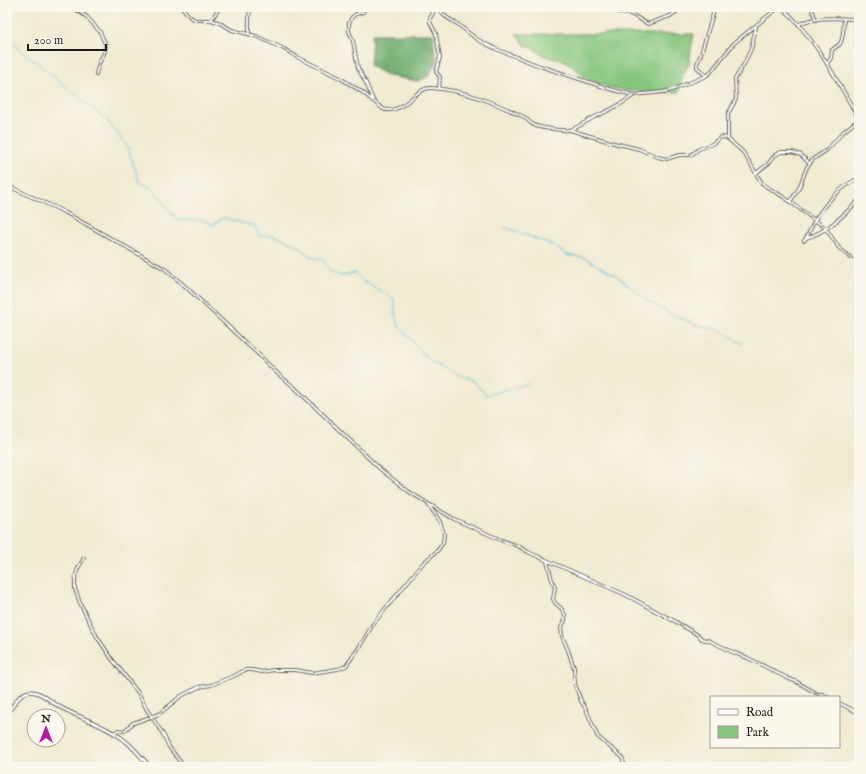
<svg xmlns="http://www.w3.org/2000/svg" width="866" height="774" viewBox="0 0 866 774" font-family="'IM FELL English',serif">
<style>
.green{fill:#85c57d;stroke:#50704c}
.forest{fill:#6caa6c;stroke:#446344}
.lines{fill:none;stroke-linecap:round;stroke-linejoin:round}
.stream{stroke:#55b4d3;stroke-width:1}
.minor-casing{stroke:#66645b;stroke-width:4}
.tertiary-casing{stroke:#66645b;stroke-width:4.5}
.minor{stroke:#fff;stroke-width:2}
.tertiary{stroke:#fff;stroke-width:2.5}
</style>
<rect width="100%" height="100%" fill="#fbf7ec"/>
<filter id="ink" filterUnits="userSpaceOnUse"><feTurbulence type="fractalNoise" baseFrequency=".025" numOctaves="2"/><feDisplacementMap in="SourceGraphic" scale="8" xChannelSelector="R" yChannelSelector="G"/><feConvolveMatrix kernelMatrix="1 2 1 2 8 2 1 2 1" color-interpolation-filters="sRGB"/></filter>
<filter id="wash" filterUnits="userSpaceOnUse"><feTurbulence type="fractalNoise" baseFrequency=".012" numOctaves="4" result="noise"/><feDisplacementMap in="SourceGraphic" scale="16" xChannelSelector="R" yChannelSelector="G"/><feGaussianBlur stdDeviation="0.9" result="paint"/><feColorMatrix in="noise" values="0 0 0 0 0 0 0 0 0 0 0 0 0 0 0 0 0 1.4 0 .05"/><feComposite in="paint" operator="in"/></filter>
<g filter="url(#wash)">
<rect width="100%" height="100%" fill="#f0ead1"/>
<path class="green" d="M516 34H694L691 49 689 64 683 75 679 92H640L623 90 608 87 586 78 575 68 565 61 551 58 543 55 534 49 525 45Z"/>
<path class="forest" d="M372 34H433L434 47 437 62 428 77 418 81 388 76 370 66Z"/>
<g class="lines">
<path class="stream" d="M7 39 107 120 128 148 139 181 154 190 177 220H203L213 225 223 218 255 226 259 236 274 235 296 245 312 257 322 259 331 272 341 276 355 273 364 282 394 299C396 310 395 325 403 331L430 361 462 379 473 381 486 395 528 384
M505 227 554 246 567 255 585 258 616 275 648 301 675 316 697 325 719 330 743 344"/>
</g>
</g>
<g filter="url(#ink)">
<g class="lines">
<defs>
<path id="minor" d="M72 7 87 17 100 32 103 39 106 45 105 51 99 63 96 74
M182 7 189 16 195 20H211L218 22 232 30 256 36 284 49 297 57 340 78 362 92 383 109C403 116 415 87 431 88 448 89 466 93 482 99 496 104 510 110 524 117 528 120 531 124 536 126 542 128 563 131 569 130 579 128 587 120 597 116 610 110 623 104 634 95
M366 7 363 12 356 14 352 17 349 23V31L353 41 358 68 366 83 373 100
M434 7 433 13 430 18V22L436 34 440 57 436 72 440 77 439 89
M436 7 446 17 456 23 478 40 496 49 540 66 613 90 634 95 663 92 672 90 706 76 710 73 734 43 779 7
M615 7 616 11 622 13 631 14 648 24 670 16 676 12 678 10V7
M782 7C787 13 794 18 799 25 823 53 841 87 859 119
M785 7V8
M811 7 816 20
M856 19 859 22
M211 20 220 7
M799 24C817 15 840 19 859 19
M756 27 751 49 744 64 735 79 736 99 728 114V139L743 152 753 168 758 177 763 184 767 187 785 198 824 227 829 233 839 248 851 258
M249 34C249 25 248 15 251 7
M856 40 859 39
M827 64 831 58 832 50C834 48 838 46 840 44 844 37 843 27 844 19
M706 76 697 67V64L701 54 715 7
M570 130 614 143 639 149 658 157 666 159 680 155H691L699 149 712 144 721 137 728 138
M756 173 768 164 775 155 781 152H792L801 155 810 164
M7 185C26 195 47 203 66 213L165 269 186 287 248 345 256 352 279 375 293 386 380 469 408 491 427 503 454 519 501 540 518 546 528 552 537 556 626 595 676 622 698 635 702 639 710 641 737 654 748 658 789 679 795 681 818 694H822L828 697
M790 202 799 188 807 167 813 159 827 150 843 132 859 119
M806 238C827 232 844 215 859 200
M804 241C808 235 811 228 814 222 824 204 840 187 859 178
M84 558 78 568 75 579V589L80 603 97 637 112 659 139 694 147 710 163 734 169 747 184 767
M547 561 552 580 555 587 553 599 556 604 561 608 565 615V620L561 628 562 636 568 650 574 668 575 684 581 701 586 709 596 733 598 737 622 757 625 767
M839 703 859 713
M114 733 118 730 124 731 133 723 159 714 181 696 199 687 211 685 234 676 245 670H252L262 672 274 670H296L312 673 338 669 346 666 360 646 373 624 423 563 437 551 443 543 444 534 440 522 437 517 428 504"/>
<path id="tertiary" d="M7 714C13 707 18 694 28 692 40 690 48 700 58 706 79 718 103 724 123 739 134 747 141 758 151 767"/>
</defs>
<use href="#minor" class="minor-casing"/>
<use href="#tertiary" class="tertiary-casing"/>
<use href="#minor" class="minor"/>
<use href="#tertiary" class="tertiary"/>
</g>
</g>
<rect width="866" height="774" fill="none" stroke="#fbf7ec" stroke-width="24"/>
<rect x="710" y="696" width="130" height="52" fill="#fbf7ec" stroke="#a29f99"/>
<rect x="718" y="709" width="20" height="6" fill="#ffffff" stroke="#a29f99"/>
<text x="746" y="716" font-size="12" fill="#1c1c1c">Road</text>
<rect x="718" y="726" width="20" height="12" fill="#85c57d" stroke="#a29f99"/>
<text x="746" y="736" font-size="12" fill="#1c1c1c">Park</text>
<g transform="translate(46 728)"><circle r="19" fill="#fbf7ec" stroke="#a29f99"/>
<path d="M0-3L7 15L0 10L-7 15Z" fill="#b5179e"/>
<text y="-6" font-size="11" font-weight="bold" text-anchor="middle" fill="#1c1c1c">N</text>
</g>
<path d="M28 44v6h78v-6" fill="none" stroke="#1c1c1c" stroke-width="2"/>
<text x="34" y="44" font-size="12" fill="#1c1c1c" stroke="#fbf7ec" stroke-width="3" paint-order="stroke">200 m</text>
</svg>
